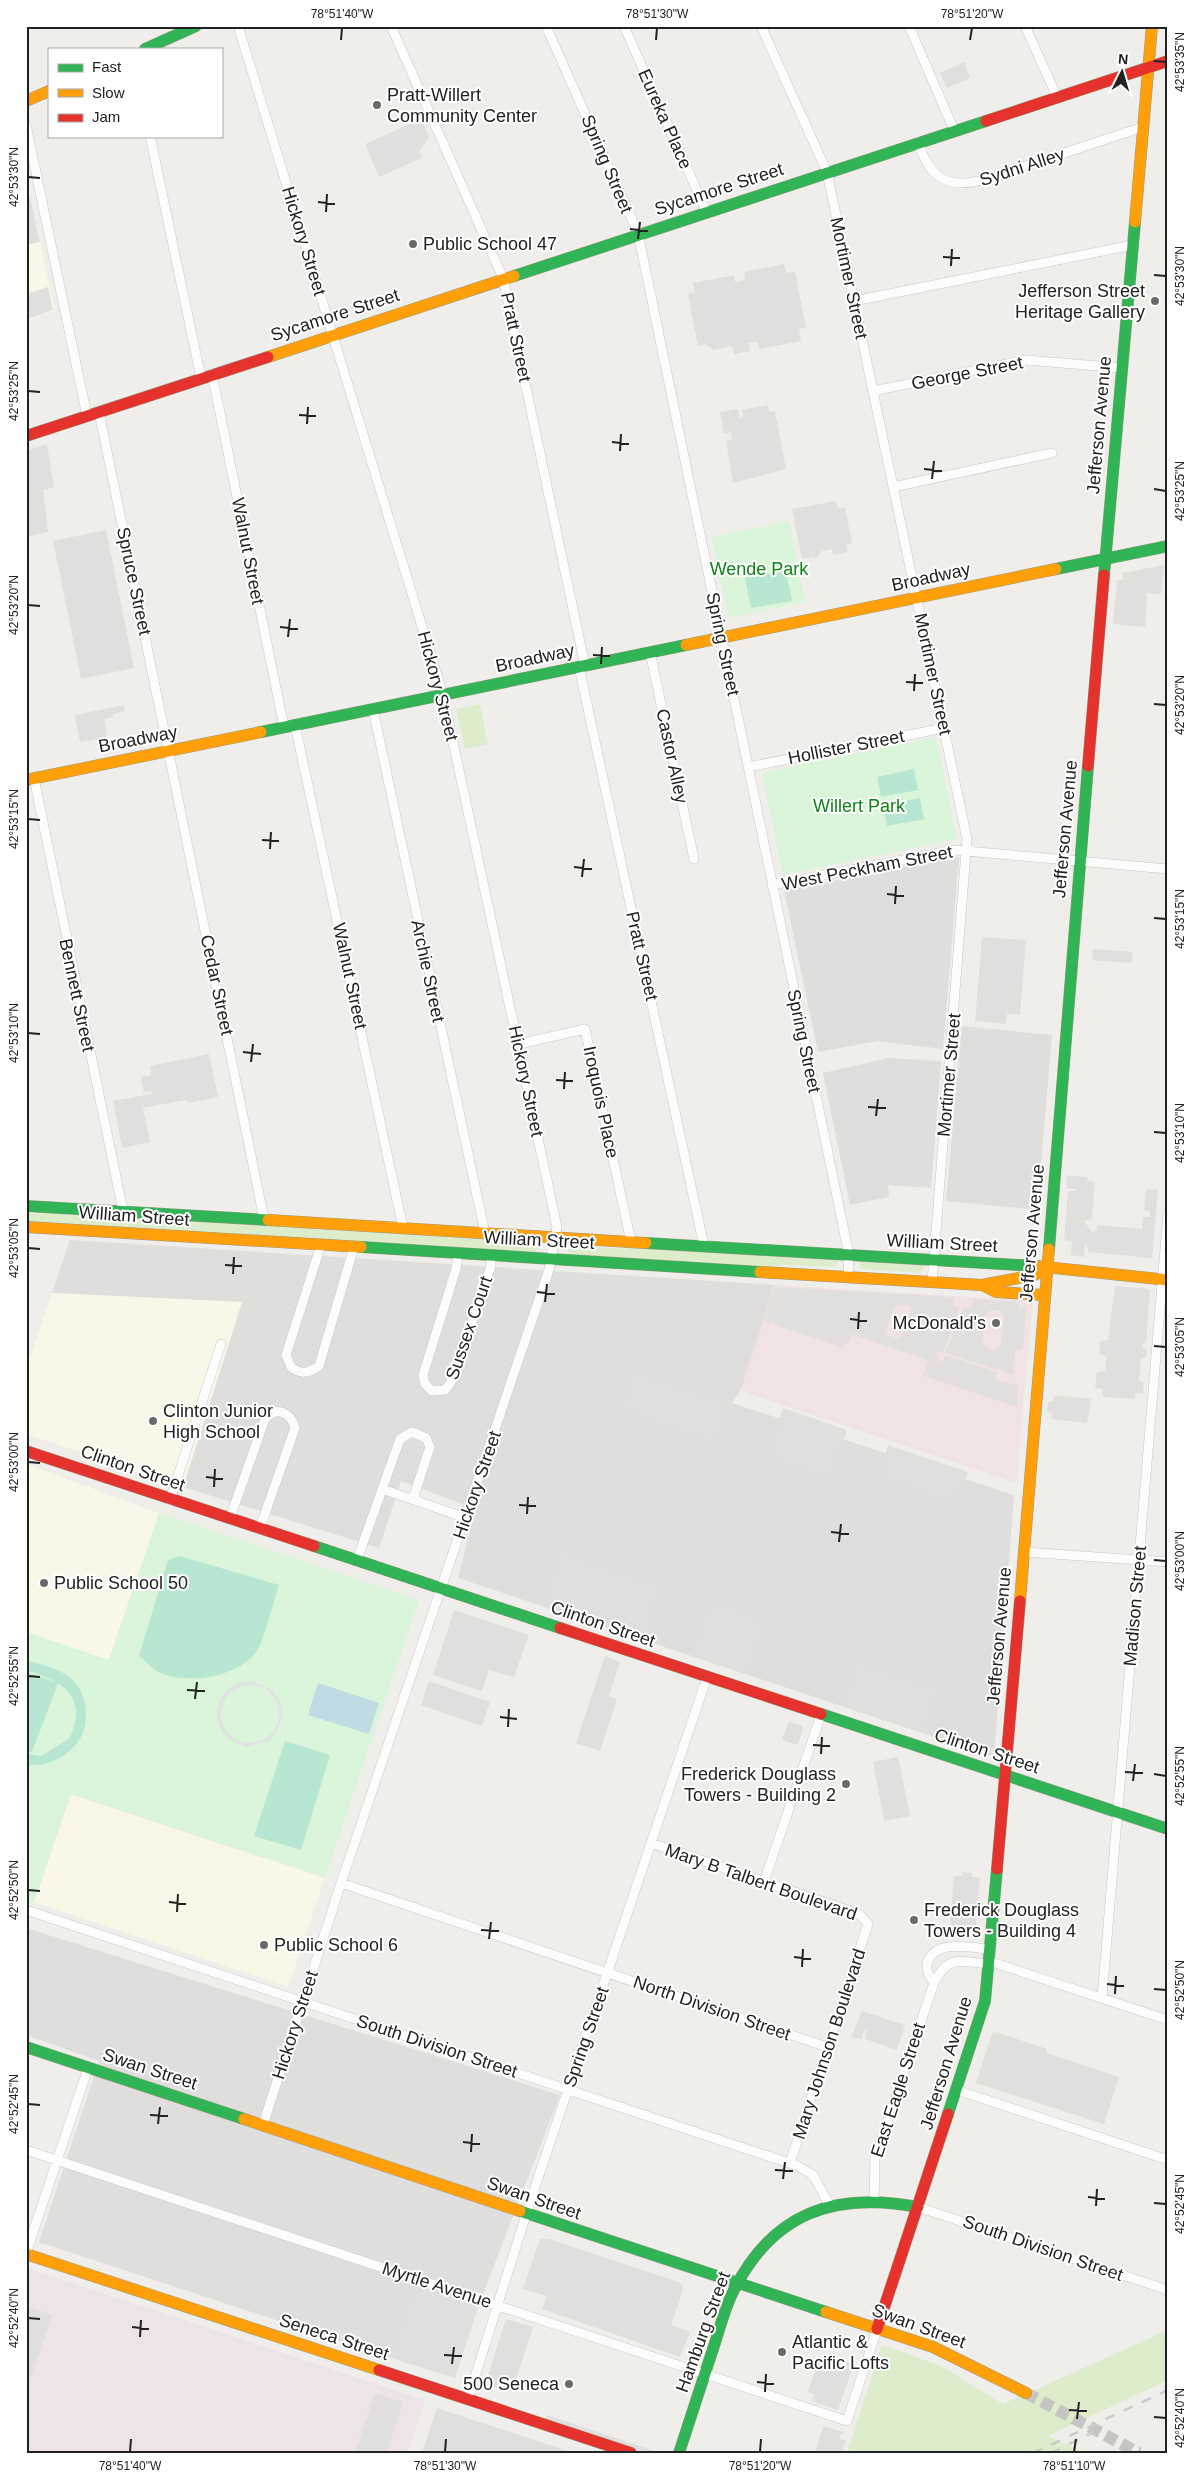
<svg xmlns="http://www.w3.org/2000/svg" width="1194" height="2479" viewBox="0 0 1194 2479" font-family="Arial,sans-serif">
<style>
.residential{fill:#dfdedc}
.commercial{fill:#f1e3e1}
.industrial{fill:#ede4e9}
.education{fill:#f8f7e8}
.grass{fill:#ddeccb}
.park{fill:#daf5da}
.pitch{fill:#b7e6d2}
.parking{fill:#e0dfde;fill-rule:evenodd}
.plaza{fill:#e2e1e5;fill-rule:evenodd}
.water{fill:#bfdbe3}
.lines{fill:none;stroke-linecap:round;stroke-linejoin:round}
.secondary-tunnel{stroke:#c7c5c3;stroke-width:12;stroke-dasharray:12 6;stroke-linecap:butt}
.street-casing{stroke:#c9c8c7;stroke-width:10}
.fast-casing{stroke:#999a82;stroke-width:12}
.slow-casing{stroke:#999a82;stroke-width:12}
.jam-casing{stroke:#999a82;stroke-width:12}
.street{stroke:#fdfcfc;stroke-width:9}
.fast{stroke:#30b455;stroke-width:11}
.slow{stroke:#ff9f0a;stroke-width:11}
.jam{stroke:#e5322d;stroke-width:11}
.rail{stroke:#ccc;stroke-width:2.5;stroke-dasharray:10 10;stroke-linecap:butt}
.ticks{fill:none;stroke:#222;stroke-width:2}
.poi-dot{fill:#6a6968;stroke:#fff;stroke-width:2}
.labels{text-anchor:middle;stroke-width:4;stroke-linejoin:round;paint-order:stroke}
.poi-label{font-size:18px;fill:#222;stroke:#fff;text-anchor:start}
.street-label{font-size:18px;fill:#222;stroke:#fff}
.park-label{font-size:18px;fill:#0c8416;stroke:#fff}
.neatline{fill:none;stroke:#222;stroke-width:2}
.ticks-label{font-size:12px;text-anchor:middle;fill:#222}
</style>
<rect width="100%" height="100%" fill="#f0eeeb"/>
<path class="residential" d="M959 857 943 1049 878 1041 818 1052 784 890Z
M962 1026 1052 1035 1037 1210 946 1201Z
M888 1058 941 1061 931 1188 888 1185 889 1197 850 1205 823 1073Z
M70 1240 775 1285 741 1390 732 1403 1014 1495 994 1757 458 1578 475 1509 401 1481 379 1548 183 1487 242 1302 52 1293Z
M26 1928 560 2095 478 2307 416 2288 394 2359 39 2242 99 2061 26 2035Z"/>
<path class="commercial" d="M775 1285 1033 1301 1016 1483 741 1391Z"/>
<path class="industrial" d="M26 2268 425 2400 408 2453H26Z"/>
<path class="education" d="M26 175 55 311 26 321Z
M52 1293 242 1302 183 1487 26 1434V1369Z
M26 1464 159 1513 109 1660 26 1632Z
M70 1794 325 1878 288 1987 34 1902Z"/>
<path class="grass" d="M480 704 488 744 465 749 456 709Z
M48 1210 537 1242 538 1247 536 1252 26 1223V1213L37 1214Z
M638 1245 837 1259 838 1263 833 1267 783 1265 771 1268 569 1254 567 1251 572 1246 627 1249Z
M860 1261 923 1265 924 1268 919 1273 863 1269 859 1266Z
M1168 2330V2380L1048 2436 1085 2453H847L882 2345 941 2366 1003 2404Z"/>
<path class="park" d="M789 521 805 602 729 618 712 537Z
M936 737 957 839 783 875 762 773Z
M159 1513 419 1600 325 1878 71 1794 34 1902 26 1899V1632L109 1660Z"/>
<path class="pitch" d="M786 571 792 601 751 608 745 578Z
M914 769 918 790 881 797 877 777Z
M920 798 924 819 887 826 883 805Z
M179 1556 279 1585C274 1599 264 1641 257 1651 238 1677 192 1684 163 1674 155 1672 146 1661 139 1656L168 1560Z
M26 1660C42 1665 59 1668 72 1679 88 1694 91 1726 77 1743 67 1757 43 1769 26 1764V1754L41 1756 70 1738C88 1694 63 1682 26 1670Z
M26 1672 58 1683 32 1752 26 1750Z
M285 1741 330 1755 301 1850 254 1836Z"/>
<path class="parking" d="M964 62 970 78 947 88 940 73Z
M421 119 429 137 419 152 422 158 379 177 365 144Z
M30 196 40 242 26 245V198Z
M784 264 786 273 795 272 806 328 799 329 801 341 759 349 758 342 748 343 750 351 734 354 732 346 713 350 706 344 698 346 688 294 695 292 693 283 734 275 735 282 745 280 744 272Z
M48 287 53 310 26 320V294Z
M768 405 769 412 775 411 786 469 733 483 726 441 732 440 731 432 724 434 720 412 738 409 740 418 743 417 742 410Z
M47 444 54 487 43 490 48 532 26 537V451Z
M836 501 838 508 845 507 852 543 846 545 848 552 833 555 832 549 822 551 816 559 812 557 802 559 792 509Z
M106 530 134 668 81 679 53 541Z
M1164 565 1161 594 1147 593 1145 627 1113 624 1117 580H1123V573Z
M124 705 125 711 113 714V717L104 719 107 737 80 742 75 715Z
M982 937 1026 940 1020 1015 1007 1014 1006 1024 975 1021Z
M1093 949 1133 952 1132 963 1092 960Z
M209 1054 218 1097 189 1103 185 1100 143 1108 150 1142 122 1148 113 1101 152 1094 151 1091 144 1092 141 1077 151 1075 150 1066Z
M1067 1175 1088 1177 1087 1181 1095 1182 1092 1219 1084 1221 1092 1232 1097 1230V1225L1142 1229 1143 1217H1150V1211L1144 1210 1146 1189 1158 1190 1152 1258 1088 1252 1087 1245H1085L1084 1257 1071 1255 1072 1241 1064 1240 1068 1191H1075L1076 1189 1066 1188Z
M1115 1286 1148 1289 1150 1291 1146 1343H1143L1142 1348 1147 1350 1146 1357 1141 1358 1139 1381 1144 1383 1143 1393H1136L1134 1399 1103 1397V1389L1095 1388 1097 1372 1105 1371 1107 1356 1099 1354 1100 1341 1108 1340Z
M775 1287 953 1297 952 1305 959 1308 943 1353 936 1351 939 1360 943 1362 945 1355 997 1372 995 1380 1018 1386 1017 1407 923 1376 928 1360 852 1334 847 1345 843 1343 842 1347 773 1324 775 1317 771 1324 764 1321ZM896 1305 909 1306 911 1309 902 1337 899 1339 887 1335 885 1331Z
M975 1299 1019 1302V1308L1026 1306 1023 1349 1015 1350 1013 1375 1001 1371 1000 1366 998 1370 945 1353 964 1307H971ZM991 1310H999L1004 1316 1001 1346 994 1350 988 1349 983 1343 985 1316Z
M633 1371 731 1403 717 1446 619 1411Z
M1054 1395 1091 1399 1087 1423 1051 1419 1052 1413 1047 1412 1048 1402 1053 1401Z
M783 1408 847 1430 831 1481 766 1460Z
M888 1445 968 1472 956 1505 879 1479Z
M560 1550 663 1585 644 1640 543 1606Z
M709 1600 768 1619 750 1675 691 1656Z
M454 1610 529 1635 514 1677 489 1670 482 1691 433 1675Z
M605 1656 620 1662 609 1696 617 1699 600 1751 576 1743Z
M856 1660 940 1687 925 1732 841 1705Z
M429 1681 490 1702 482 1726 421 1705Z
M789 1721 803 1727 798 1745 782 1740Z
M898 1757 910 1816 884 1821 873 1762Z
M962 1872 972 1873V1877L980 1878 975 1938 949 1936 954 1876H962Z
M862 2011 905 2025 897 2050 865 2039 867 2032 864 2030 861 2040 851 2037Z
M993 2031 1047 2049 1046 2053 1119 2077 1104 2124 976 2083Z
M540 2239H549L679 2282 683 2286 682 2293 671 2325 690 2332 680 2357 542 2309 547 2296 523 2289Z
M416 2288 478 2307 455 2378 394 2359Z
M26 2306 52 2315 26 2392Z
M506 2319 533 2327 512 2392 485 2384Z
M826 2355 854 2364 838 2410 812 2401 814 2394 808 2392 819 2360 824 2361Z
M375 2393 403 2402 387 2453H355Z
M437 2408 574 2453H422Z
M547 2415 654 2451V2453H647L545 2419Z
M823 2426 843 2432 839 2438 846 2441 842 2453H815Z"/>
<path class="plaza" d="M253 1681 272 1690 279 1699 283 1715 276 1733 268 1741 246 1747 227 1738 221 1729 217 1716 221 1698 228 1689 241 1682ZM242 1686 252 1685 264 1688 270 1692 278 1705 280 1715 277 1725 274 1732 261 1741 246 1743 236 1740 224 1728 220 1716 224 1700 231 1692Z"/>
<path class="water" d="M318 1683 379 1703 369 1734 308 1715Z"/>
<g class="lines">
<path class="secondary-tunnel" d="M1026 2393 1139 2453"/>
<defs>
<path id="street" d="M238 26 443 695 557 1227 549 1270 341 1883 263 2125
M391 26 503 278 585 666
M546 26 638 233 849 1255 848 1276
M624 26 706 211
M761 26 827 172 967 839 932 1282
M909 26 954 130
M1025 26 1057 97
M26 125 87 416
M150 136 201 378
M918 142C930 179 948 190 986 179L1143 127
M854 301 1133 245
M212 374 284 727
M873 391 1026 360 1122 368
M99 412 264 1219
M893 487 1052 453
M650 652 694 859
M579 667 704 1246
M373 709 485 1233
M295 725 403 1228
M748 767 944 728
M34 778 123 1211
M772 885 955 850 1168 869
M519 1044 585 1029 631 1242
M321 1245 286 1355 291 1367C301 1375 309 1373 319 1366L354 1247
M458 1253 456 1269 423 1375 425 1384 432 1391 445 1390 451 1382 491 1266V1255
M382 1489 466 1518
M170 1500 221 1344
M230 1518 265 1419C277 1405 291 1413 295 1428L260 1528
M1024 1552 1168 1562
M357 1560 400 1439 412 1432 426 1438 430 1447 413 1499
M651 1843 859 1914 868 1924 790 2163
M764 1882 821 1715
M341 1883 827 2047
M26 1910 798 2166 813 2175 829 2204
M989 1961 1168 2020
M934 1983C929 1976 925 1970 928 1961 936 1939 972 1948 990 1949
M1102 1998 1168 1213
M957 2090 1168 2160
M26 2150 847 2421 877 2329
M874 2200 875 2158 934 1983C949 1953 960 1962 989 1964
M918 2207 1168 2290
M26 2253 88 2068
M468 2399 530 2202 707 1677"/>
<path id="fast" d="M145 49 196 26
M514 276 986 121
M1056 569 1168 546
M1104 575 1135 222
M261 732 686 645
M26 1206 268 1220
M646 1243 1036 1266
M361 1247 760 1272
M1049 1249 1088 766
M314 1546 560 1628
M821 1714 1168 1829
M26 2047 244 2119
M948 2114 985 2001 997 1869
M520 2211 826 2312
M679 2453C690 2420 700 2388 711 2355 718 2335 723 2313 732 2294 771 2213 834 2191 918 2207"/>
<path id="slow" d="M26 101 49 91
M1135 222 1152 26
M268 357 514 276
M686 645 1056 569
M26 780 261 732
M268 1220 646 1243
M26 1227 361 1247
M1036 1266 1168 1280
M760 1272 982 1285 1034 1275 1046 1268
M982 1285 996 1292 1044 1295
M1020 1601 1049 1249
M244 2119 520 2211
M26 2254 379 2370
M826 2312 933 2347 1026 2393"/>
<path id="jam" d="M986 121 1168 61
M26 436 268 357
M1088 766 1104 575
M26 1451 314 1546
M560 1628 821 1714
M997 1869 1020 1601
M877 2329 948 2114
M379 2370 631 2453"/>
</defs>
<use href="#street" class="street-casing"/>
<use href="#fast" class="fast-casing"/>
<use href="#slow" class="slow-casing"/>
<use href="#jam" class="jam-casing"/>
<use href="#street" class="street"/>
<use href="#fast" class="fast"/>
<use href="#slow" class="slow"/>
<use href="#jam" class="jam"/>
<path class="rail" d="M1033 2453 1168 2390
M1051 2453 1094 2432"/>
</g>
<path class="ticks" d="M341 40 342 28M656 40 657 28M970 40 972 28M1154 61 1166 62M28 177 40 178M318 202 335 204M326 212 327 194M630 229 648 231M638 239 640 222M943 257 960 258M951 266 952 249M1154 275 1166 276M28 391 40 392M299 415 316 416M307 424 308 407M612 442 629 444M620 451 621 434M924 469 942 471M932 479 934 461M1154 489 1166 491M28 605 40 606M280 627 298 629M288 637 290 619M593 655 610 656M601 664 602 647M906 682 923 683M914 691 915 674M1154 704 1166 705M28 819 40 820M262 840 279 841M270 849 271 832M574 867 592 869M582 877 584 859M887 894 904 896M895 904 896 886M1154 918 1166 919M28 1033 40 1034M243 1052 261 1054M251 1062 253 1044M556 1080 573 1081M564 1089 565 1072M868 1107 886 1108M876 1116 878 1099M1154 1132 1166 1133M28 1248 40 1249M225 1265 242 1266M233 1274 234 1257M537 1292 555 1294M545 1302 547 1284M850 1319 867 1321M858 1329 859 1312M1154 1346 1166 1347M28 1462 40 1463M206 1477 223 1479M214 1487 215 1469M519 1505 536 1506M527 1514 528 1497M831 1532 849 1534M839 1542 841 1524M1154 1560 1166 1561M28 1676 40 1677M187 1690 205 1691M195 1699 197 1682M500 1717 517 1719M508 1727 509 1709M813 1745 830 1746M821 1754 822 1737M1125 1772 1143 1773M1154 1774 1166 1776M1133 1781 1135 1764M28 1890 40 1891M169 1902 186 1904M177 1912 178 1894M481 1930 499 1931M489 1939 491 1922M794 1957 811 1959M802 1967 803 1949M1107 1984 1124 1986M1154 1989 1166 1990M1115 1994 1116 1976M28 2104 40 2105M150 2115 168 2116M158 2124 160 2107M463 2142 480 2144M471 2152 472 2134M775 2170 793 2171M783 2179 785 2162M1088 2197 1105 2199M1154 2203 1166 2204M1096 2206 1097 2189M28 2318 40 2319M132 2327 149 2329M140 2337 141 2320M444 2355 462 2356M452 2364 454 2347M757 2382 774 2384M765 2392 766 2374M1069 2410 1087 2411M1154 2417 1166 2418M1077 2419 1079 2402M130 2452 131 2439M445 2452 446 2439M760 2452 761 2439M1074 2452 1076 2439"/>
<g class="poi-dot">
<circle cx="377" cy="105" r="5"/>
<circle cx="413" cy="244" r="5"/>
<circle cx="1155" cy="301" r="5"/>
<circle cx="996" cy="1323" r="5"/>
<circle cx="153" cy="1421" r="5"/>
<circle cx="44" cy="1583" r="5"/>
<circle cx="846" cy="1784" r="5"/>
<circle cx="914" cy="1920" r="5"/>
<circle cx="264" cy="1945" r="5"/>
<circle cx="782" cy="2352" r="5"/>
<circle cx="569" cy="2384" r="5"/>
</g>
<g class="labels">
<g class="poi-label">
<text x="387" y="101">Pratt-Willert<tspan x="387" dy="21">Community Center</tspan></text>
<text x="423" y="250">Public School 47</text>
<text x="1145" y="297" text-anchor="end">Jefferson Street<tspan x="1145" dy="21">Heritage Gallery</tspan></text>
<text x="986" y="1329" text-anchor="end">McDonald's</text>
<text x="163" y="1417">Clinton Junior<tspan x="163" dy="21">High School</tspan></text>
<text x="54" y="1589">Public School 50</text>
<text x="836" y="1780" text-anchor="end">Frederick Douglass<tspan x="836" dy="21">Towers - Building 2</tspan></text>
<text x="924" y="1916">Frederick Douglass<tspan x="924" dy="21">Towers - Building 4</tspan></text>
<text x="274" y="1951">Public School 6</text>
<text x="792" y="2348">Atlantic &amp;<tspan x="792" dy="21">Pacific Lofts</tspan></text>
<text x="559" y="2390" text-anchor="end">500 Seneca</text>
</g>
<g class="street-label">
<text transform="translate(665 119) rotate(66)" y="6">Eureka Place</text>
<text transform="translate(607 164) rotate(67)" y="6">Spring Street</text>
<text transform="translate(1022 167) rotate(-18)" y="6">Sydni Alley</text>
<text transform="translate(719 189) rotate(-18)" y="6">Sycamore Street</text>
<text transform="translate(304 241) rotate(73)" y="6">Hickory Street</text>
<text transform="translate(849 278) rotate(78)" y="6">Mortimer Street</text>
<text transform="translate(335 315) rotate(-18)" y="6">Sycamore Street</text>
<text transform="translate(516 337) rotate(78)" y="6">Pratt Street</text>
<text transform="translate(967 373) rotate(-11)" y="6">George Street</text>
<text transform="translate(1099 425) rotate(-85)" y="6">Jefferson Avenue</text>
<text transform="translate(248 551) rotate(79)" y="6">Walnut Street</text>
<text transform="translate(931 577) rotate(-12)" y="6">Broadway</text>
<text transform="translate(134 581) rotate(78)" y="6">Spruce Street</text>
<text transform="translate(723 644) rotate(78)" y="6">Spring Street</text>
<text transform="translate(535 658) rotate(-12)" y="6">Broadway</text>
<text transform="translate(933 674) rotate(78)" y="6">Mortimer Street</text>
<text transform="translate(438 686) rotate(75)" y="6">Hickory Street</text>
<text transform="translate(138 739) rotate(-11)" y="6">Broadway</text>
<text transform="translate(846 747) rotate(-11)" y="6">Hollister Street</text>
<text transform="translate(672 756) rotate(78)" y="6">Castor Alley</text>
<text transform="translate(1065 829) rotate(-85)" y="6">Jefferson Avenue</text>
<text transform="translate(867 868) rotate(-11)" y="6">West Peckham Street</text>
<text transform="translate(642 956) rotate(77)" y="6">Pratt Street</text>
<text transform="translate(428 971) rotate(78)" y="6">Archie Street</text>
<text transform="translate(350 976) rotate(78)" y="6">Walnut Street</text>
<text transform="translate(217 985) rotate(78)" y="6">Cedar Street</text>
<text transform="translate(77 995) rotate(78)" y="6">Bennett Street</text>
<text transform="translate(804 1041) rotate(78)" y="6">Spring Street</text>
<text transform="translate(949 1075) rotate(-85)" y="6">Mortimer Street</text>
<text transform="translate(526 1081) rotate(78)" y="6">Hickory Street</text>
<text transform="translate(601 1102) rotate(78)" y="6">Iroquois Place</text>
<text transform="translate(134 1216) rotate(4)" y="6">William Street</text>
<text transform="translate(1032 1233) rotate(-85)" y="6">Jefferson Avenue</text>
<text transform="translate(539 1240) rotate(3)" y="6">William Street</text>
<text transform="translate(942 1243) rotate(3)" y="6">William Street</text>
<text transform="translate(469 1328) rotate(-71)" y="6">Sussex Court</text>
<text transform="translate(133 1468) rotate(19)" y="6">Clinton Street</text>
<text transform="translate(477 1485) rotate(-71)" y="6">Hickory Street</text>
<text transform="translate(1135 1606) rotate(-85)" y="6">Madison Street</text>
<text transform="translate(603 1624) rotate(19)" y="6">Clinton Street</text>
<text transform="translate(999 1636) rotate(-85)" y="6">Jefferson Avenue</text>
<text transform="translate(987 1751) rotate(18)" y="6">Clinton Street</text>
<text transform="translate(761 1882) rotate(19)" y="6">Mary B Talbert Boulevard</text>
<text transform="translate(712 2008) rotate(19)" y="6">North Division Street</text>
<text transform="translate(295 2025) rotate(-72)" y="6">Hickory Street</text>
<text transform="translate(586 2037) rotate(-71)" y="6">Spring Street</text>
<text transform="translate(829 2044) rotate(-72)" y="6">Mary Johnson Boulevard</text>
<text transform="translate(437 2046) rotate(18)" y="6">South Division Street</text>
<text transform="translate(946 2063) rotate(-73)" y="6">Jefferson Avenue</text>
<text transform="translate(150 2069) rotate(18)" y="6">Swan Street</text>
<text transform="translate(898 2090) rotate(-72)" y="6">East Eagle Street</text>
<text transform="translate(534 2198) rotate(19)" y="6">Swan Street</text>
<text transform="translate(1043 2248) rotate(19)" y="6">South Division Street</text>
<text transform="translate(437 2285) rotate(18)" y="6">Myrtle Avenue</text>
<text transform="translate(919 2326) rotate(20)" y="6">Swan Street</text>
<text transform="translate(703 2332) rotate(-70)" y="6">Hamburg Street</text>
<text transform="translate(334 2337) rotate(18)" y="6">Seneca Street</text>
</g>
<g class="park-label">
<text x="759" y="575">Wende Park</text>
<text x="859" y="812">Willert Park</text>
</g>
</g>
<rect width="1194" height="2479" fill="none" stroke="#ffffff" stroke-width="55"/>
<rect x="48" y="48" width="175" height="90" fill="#ffffff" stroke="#a7a7a7"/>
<rect x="58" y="64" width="25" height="8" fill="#30b455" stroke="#a7a7a7"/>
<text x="92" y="72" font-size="15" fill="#222222">Fast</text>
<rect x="58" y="89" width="25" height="8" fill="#ff9f0a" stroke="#a7a7a7"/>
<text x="92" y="98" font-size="15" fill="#222222">Slow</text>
<rect x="58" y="114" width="25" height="8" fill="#e5322d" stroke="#a7a7a7"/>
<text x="92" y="122" font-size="15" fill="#222222">Jam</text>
<g transform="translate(1122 72) rotate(5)" stroke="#ffffff" stroke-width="4" paint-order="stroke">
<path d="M0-4L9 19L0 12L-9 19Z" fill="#222222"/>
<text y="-8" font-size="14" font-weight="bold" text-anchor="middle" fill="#222222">N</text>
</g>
<rect x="28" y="28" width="1138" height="2424" class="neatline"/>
<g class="ticks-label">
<text x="342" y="18">78°51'40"W</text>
<text x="657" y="18">78°51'30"W</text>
<text x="972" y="18">78°51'20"W</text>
<text transform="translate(1180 62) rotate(-90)" y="4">42°53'35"N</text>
<text transform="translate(14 177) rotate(-90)" y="4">42°53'30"N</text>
<text transform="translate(1180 276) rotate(-90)" y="4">42°53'30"N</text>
<text transform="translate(14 391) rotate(-90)" y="4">42°53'25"N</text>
<text transform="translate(1180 491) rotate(-90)" y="4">42°53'25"N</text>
<text transform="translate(14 605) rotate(-90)" y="4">42°53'20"N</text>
<text transform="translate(1180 705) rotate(-90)" y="4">42°53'20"N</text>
<text transform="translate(14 819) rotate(-90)" y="4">42°53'15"N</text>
<text transform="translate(1180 919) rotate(-90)" y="4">42°53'15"N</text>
<text transform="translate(14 1033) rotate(-90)" y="4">42°53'10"N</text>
<text transform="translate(1180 1133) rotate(-90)" y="4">42°53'10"N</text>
<text transform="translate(14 1248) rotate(-90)" y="4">42°53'05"N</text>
<text transform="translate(1180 1347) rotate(-90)" y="4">42°53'05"N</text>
<text transform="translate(14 1462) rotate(-90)" y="4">42°53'00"N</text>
<text transform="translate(1180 1561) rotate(-90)" y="4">42°53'00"N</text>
<text transform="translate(14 1676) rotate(-90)" y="4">42°52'55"N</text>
<text transform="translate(1180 1776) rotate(-90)" y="4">42°52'55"N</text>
<text transform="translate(14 1890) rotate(-90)" y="4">42°52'50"N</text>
<text transform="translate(1180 1990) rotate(-90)" y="4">42°52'50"N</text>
<text transform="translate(14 2104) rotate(-90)" y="4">42°52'45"N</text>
<text transform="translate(1180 2204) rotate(-90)" y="4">42°52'45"N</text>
<text transform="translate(14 2318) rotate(-90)" y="4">42°52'40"N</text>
<text transform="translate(1180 2418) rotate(-90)" y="4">42°52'40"N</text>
<text x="130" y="2470">78°51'40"W</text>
<text x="445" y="2470">78°51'30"W</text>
<text x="760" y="2470">78°51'20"W</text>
<text x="1074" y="2470">78°51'10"W</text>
</g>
</svg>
